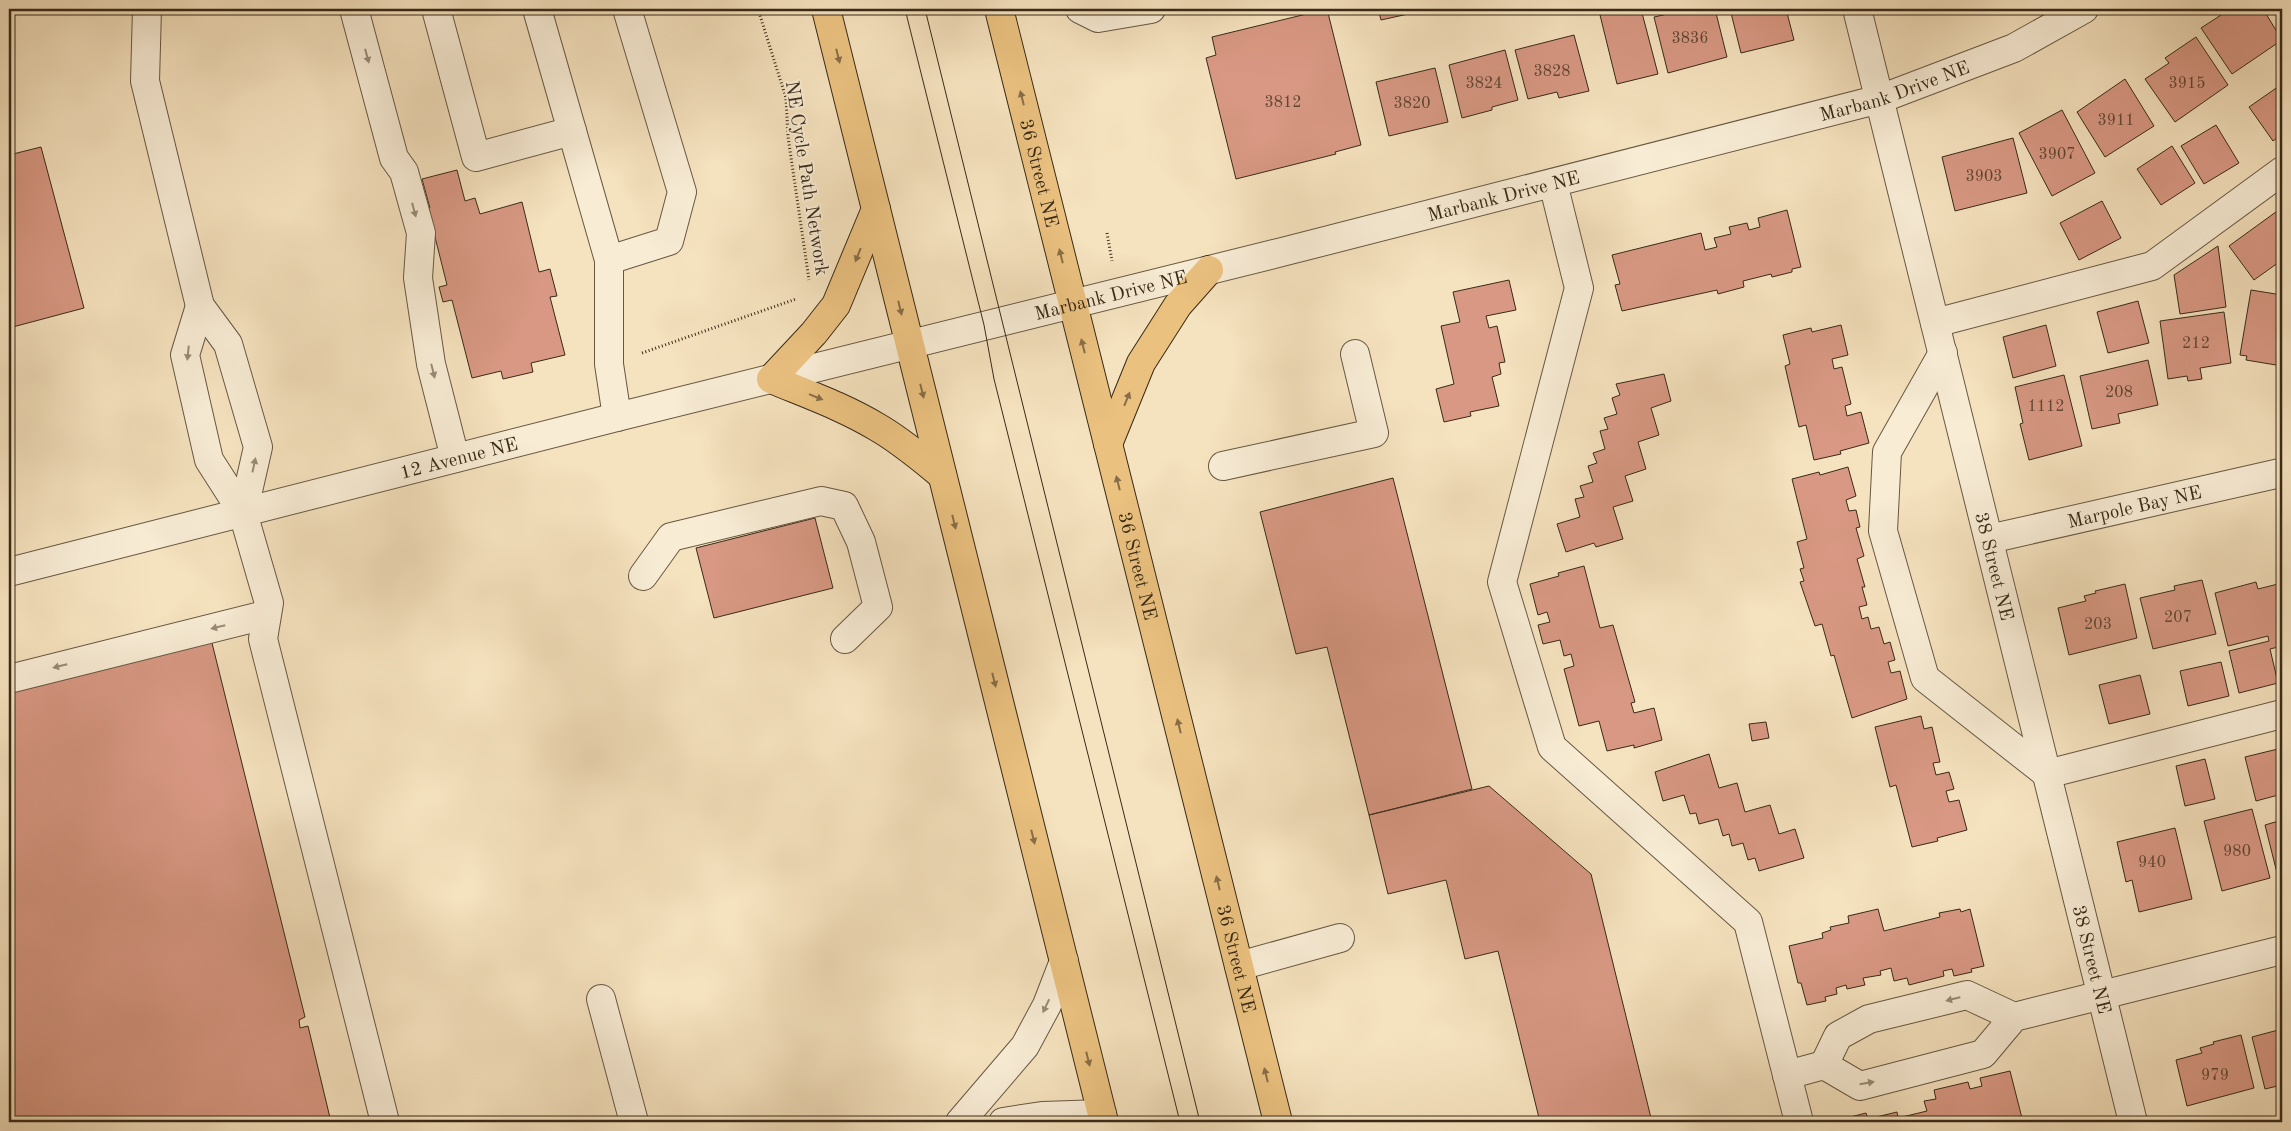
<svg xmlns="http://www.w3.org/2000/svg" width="2291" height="1131" viewBox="0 0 2291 1131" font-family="'Old Standard TT',serif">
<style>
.building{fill:#d89883;stroke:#382a18}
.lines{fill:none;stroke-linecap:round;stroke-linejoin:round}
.minor-casing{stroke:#675842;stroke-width:30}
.major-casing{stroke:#382a18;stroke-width:30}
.path{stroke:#382a18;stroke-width:3;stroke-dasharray:1 2.5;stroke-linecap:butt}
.minor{stroke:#f8ecd5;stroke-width:28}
.major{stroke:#eac17f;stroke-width:28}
.tram{stroke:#382a18;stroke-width:1}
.oneway{fill:#988b76}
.oneway2{fill:#886e46}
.labels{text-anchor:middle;stroke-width:4;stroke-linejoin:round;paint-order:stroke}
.number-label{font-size:16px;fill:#604633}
.street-label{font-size:19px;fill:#382a18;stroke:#f8ecd5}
</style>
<rect width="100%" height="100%" fill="#f5e2be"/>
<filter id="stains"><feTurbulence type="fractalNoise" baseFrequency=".004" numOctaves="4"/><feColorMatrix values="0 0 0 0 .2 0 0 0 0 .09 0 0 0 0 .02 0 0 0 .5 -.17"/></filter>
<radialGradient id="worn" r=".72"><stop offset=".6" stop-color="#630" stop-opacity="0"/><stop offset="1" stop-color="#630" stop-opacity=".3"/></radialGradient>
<path class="building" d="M1327 9 1361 145 1335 152 1336 154 1236 179 1206 58 1216 55 1212 37Z
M1378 9H1407L1408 14 1381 20Z
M1625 9H1641L1658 74 1617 84 1600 15Z
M1690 9H1715L1727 57 1668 73 1654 17Z
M1730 9H1786L1794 40 1741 53Z
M2223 9H2263L2282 40 2232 74 2201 28 2221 15 2218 12Z
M2273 9H2282V23Z
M1574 35 1589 91 1559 98 1557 92 1528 99 1515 50Z
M2196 37 2228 85 2175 122 2145 79 2169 63 2165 58Z
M1505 50 1518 100 1492 107V110L1462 118 1449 65Z
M1435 68 1448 122 1389 136 1376 82Z
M2125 79 2154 126 2105 157 2077 112Z
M2282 84V134L2273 141 2249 107Z
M2062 110 2095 173 2052 196 2019 133Z
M2216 125 2239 163 2204 184 2181 146Z
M2013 138 2027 193 1955 211 1942 157Z
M2172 146 2195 183 2161 205 2137 169Z
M41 147 84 308 9 328V155Z
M457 170 465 201 475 198 480 214 522 202 539 272 550 269 557 296 550 297 565 355 531 363 533 372 503 379 501 371 472 378 452 300 443 302 439 287 447 285 432 225 418 211 430 208 422 179Z
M2102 201 2121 238 2079 260 2060 223Z
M2280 209 2282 212V260L2254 280 2229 246Z
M1787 210 1801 267 1792 269V272L1772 277 1771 274 1743 281 1744 287 1718 294 1717 290 1622 311 1615 285 1620 284 1612 255 1701 233 1705 250 1717 247 1714 238 1731 234 1729 227 1747 223 1749 230 1760 227 1758 218Z
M2218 246 2226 307 2180 314 2174 275Z
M1509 280 1516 310 1486 316 1489 328 1497 326 1505 362 1499 363 1501 374 1492 377 1499 406 1470 412 1471 416 1444 422 1436 389 1454 384 1441 326 1460 322 1453 292Z
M2251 290 2282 295V366L2246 360 2247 356 2240 355Z
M2138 301 2149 343 2108 353 2097 312Z
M2224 312 2231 363 2200 368 2202 379 2188 381 2187 376 2168 379 2160 321Z
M1841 325 1848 355 1832 359 1834 369 1842 367 1851 404 1845 406 1847 416 1861 412 1869 443 1840 451 1841 454 1814 460 1806 425 1799 427 1785 366 1790 364 1783 335 1811 328 1812 332Z
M2046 325 2056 366 2013 378 2003 337Z
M2148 360 2158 405 2118 414 2120 423 2092 429 2080 376Z
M1664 374 1671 401 1651 408 1659 435 1638 442 1646 469 1625 476 1633 501 1613 507 1623 539 1596 547 1594 543 1566 552 1557 524 1580 517 1575 499 1584 497 1580 486 1593 482 1588 466 1597 463 1593 453 1605 449 1600 431 1608 429 1604 418 1617 414 1612 398 1620 395 1616 384Z
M2064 375 2082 446 2029 460 2020 424 2023 423 2015 387Z
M1848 467 1856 496 1846 500 1849 511 1856 510 1860 527 1856 528 1864 556 1857 559 1865 587H1862L1867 605 1859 607 1862 619 1868 617 1871 629 1879 627 1884 644 1890 642 1895 660 1888 662 1891 673 1900 671 1907 699 1852 718 1834 655 1831 656 1822 624 1815 626 1800 582 1804 581 1800 569 1804 568 1797 542 1807 539 1792 479 1819 472 1820 475Z
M1393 478 1472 789 1369 815 1327 647 1296 654 1260 512Z
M815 518 833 588 714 618 696 548Z
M1584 566 1600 628 1613 625 1635 702 1631 703 1634 713 1654 708 1662 740 1634 748V745L1607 751 1599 721 1579 726 1564 669 1574 666 1571 654 1564 656 1560 640 1543 644 1538 625 1550 622 1547 612 1538 615 1530 584 1559 576 1558 573Z
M2202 580 2216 634 2153 649 2140 598 2175 590 2174 586Z
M2256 582 2258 589 2282 583V646L2270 649 2278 683 2239 693 2229 651 2269 641 2268 636 2228 646 2215 593Z
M2125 584 2137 638 2069 655 2058 608 2086 601 2084 596 2096 593 2095 591Z
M210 635 305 1017 299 1020 300 1028 308 1026 331 1122H9V686Z
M2221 662 2229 696 2188 706 2180 671Z
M2140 675 2150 714 2109 724 2099 685Z
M1921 716 1924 729 1932 727 1940 762 1933 763 1936 775 1949 772 1954 789 1946 791 1949 802 1959 800 1967 830 1937 838 1938 841 1912 847 1896 785 1890 787 1875 727Z
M1766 722 1769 738 1752 741 1749 724Z
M2282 748V794L2256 801 2245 757Z
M1709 754 1719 788 1737 783 1745 812 1770 805 1779 834 1795 829 1804 858 1759 871 1755 858 1748 860 1743 843 1732 846 1729 834 1723 836 1718 819 1699 824 1696 813 1690 814 1684 795 1663 801 1655 772Z
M2205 759 2215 799 2185 806 2176 766Z
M1489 786 1591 874 1652 1122H1540L1498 951 1465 959 1446 880 1388 894 1369 815Z
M2252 809 2270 878 2222 891 2204 821Z
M2282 820V876L2278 877 2265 825Z
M2175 828 2192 899 2139 912 2132 880 2126 882 2117 842Z
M1878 909 1884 931 1940 917 1939 913 1960 909 1961 912 1970 909 1984 966 1971 969 1972 972 1954 976 1952 969 1943 971 1944 976 1909 985 1907 978 1894 981 1891 968 1880 971 1881 975 1863 978 1865 985 1847 989 1846 985 1836 988 1837 994 1825 997 1826 1001 1807 1005 1801 983H1798L1789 946 1823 938 1822 933 1831 930 1830 927 1849 923 1848 916Z
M2282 1029V1085L2265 1089 2252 1037Z
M2241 1035 2254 1088 2187 1106 2176 1060 2202 1053 2200 1048 2214 1044 2213 1042Z
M2010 1071 2023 1122H1835V1121L1866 1113 1868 1119 1897 1112 1898 1118 1927 1111 1924 1101 1936 1099 1934 1090 1968 1082 1970 1089 1982 1086 1980 1078Z"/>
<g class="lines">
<defs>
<g id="minor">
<path d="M147 9 145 81 200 306 228 344 258 447 243 513"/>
<path d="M354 9 394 158 404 172 421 233 418 278 431 364 455 458"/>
<path d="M436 9 476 157 572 131"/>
<path d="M537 9 609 260"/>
<path d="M1080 9 1098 18 1151 9"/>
<path id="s1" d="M1857 9 2133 1122"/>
<path d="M1553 183 1579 288 1502 582 1552 747 1748 922 1799 1122"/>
<path d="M200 306 185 355 209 460 243 513 269 603 263 639 385 1122"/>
<path d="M1935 323 2152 266 2282 171"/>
<path d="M1943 353 1887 452 1883 531 1925 678 2047 774 2282 714"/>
<path d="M617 417 609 364V260L669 241 682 192 627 9"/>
<path d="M1223 466 1374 433 1355 354"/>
<path id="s2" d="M1989 539 2280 473"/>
<path id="s3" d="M9 572 617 417 1282 252 1880 99 2014 48 2084 9"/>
<path d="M643 576 671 537 821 501 844 506 861 542 878 607 845 639"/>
<path d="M9 679 265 615"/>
<path d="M1239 966 1340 938"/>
<path d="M601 999 634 1122"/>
<path d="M1824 1065 1838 1036 1869 1019 1967 995 2014 1017"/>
<path d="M1787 1075 1824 1065 1860 1086 1983 1054 2014 1017 2282 950"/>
<path d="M960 1122 1025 1046 1047 1005 1064 961"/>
<path d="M1003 1122 1042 1116 1102 1114"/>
</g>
<g id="major">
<path d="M826 9 1104 1122"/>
<path id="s4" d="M999 9 1278 1122"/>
<path d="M876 209 836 305 814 333 771 379C807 394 844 407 877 427 900 440 921 458 942 475"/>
<path d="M1108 444 1141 363 1178 305 1209 270"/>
</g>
</defs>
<use href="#minor" class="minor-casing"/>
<use href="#major" class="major-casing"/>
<path class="path" d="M758 9 786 98 788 137 809 280
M1107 233 1112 261
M642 353 796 299"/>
<use href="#minor" class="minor"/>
<use href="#major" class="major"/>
<path class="tram" d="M905 9 984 325 994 379 1180 1122
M925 9 1200 1122"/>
</g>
<defs><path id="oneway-solid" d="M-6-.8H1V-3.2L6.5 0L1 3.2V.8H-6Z" transform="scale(1.25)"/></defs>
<g class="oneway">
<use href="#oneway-solid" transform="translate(367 56) rotate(75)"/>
<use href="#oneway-solid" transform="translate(414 210) rotate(75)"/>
<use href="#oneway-solid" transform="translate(188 353) rotate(96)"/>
<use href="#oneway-solid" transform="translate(433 371) rotate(76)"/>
<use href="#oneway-solid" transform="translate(254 465) rotate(-78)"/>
<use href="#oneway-solid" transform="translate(218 627) rotate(166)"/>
<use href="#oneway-solid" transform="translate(60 666) rotate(166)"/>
<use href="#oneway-solid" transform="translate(1953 999) rotate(166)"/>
<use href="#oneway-solid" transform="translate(1046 1006) rotate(115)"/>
<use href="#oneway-solid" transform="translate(1867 1083) rotate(-10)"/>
</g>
<g class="oneway2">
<use href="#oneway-solid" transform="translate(838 56) rotate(76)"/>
<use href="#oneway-solid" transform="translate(1022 98) rotate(-104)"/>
<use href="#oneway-solid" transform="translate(858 255) rotate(112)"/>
<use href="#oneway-solid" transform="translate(1061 256) rotate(-104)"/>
<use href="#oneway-solid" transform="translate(900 308) rotate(76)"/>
<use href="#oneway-solid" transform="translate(1083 346) rotate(-104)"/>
<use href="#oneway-solid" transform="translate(922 391) rotate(76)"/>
<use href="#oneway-solid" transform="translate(816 397) rotate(22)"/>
<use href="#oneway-solid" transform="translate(1127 399) rotate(-68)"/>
<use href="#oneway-solid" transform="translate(1118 483) rotate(-104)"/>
<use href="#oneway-solid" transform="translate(954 522) rotate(76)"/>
<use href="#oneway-solid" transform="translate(994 680) rotate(76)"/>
<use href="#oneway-solid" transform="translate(1179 726) rotate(-104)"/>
<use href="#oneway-solid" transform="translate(1033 837) rotate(76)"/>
<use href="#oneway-solid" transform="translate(1218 883) rotate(-104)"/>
<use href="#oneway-solid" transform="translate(1088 1059) rotate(76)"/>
<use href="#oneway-solid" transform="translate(1266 1075) rotate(-104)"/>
</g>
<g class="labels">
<g class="number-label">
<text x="1690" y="43">3836</text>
<text x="1552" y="76">3828</text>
<text x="1484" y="88">3824</text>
<text x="2187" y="88">3915</text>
<text x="1283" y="107">3812</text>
<text x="1412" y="108">3820</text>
<text x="2116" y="125">3911</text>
<text x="2057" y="159">3907</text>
<text x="1984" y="181">3903</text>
<text x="2196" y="348">212</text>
<text x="2119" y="397">208</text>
<text x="2046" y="411">1112</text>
<text x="2178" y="622">207</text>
<text x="2098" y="629">203</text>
<text x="2237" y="856">980</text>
<text x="2152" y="867">940</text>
<text x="2215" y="1080">979</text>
</g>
<g class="street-label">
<text dy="7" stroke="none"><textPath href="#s3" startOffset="1946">Marbank Drive NE</textPath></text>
<text dy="7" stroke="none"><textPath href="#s4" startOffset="169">36 Street NE</textPath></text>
<text transform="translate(808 178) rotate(81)" y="7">NE Cycle Path Network</text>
<text dy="7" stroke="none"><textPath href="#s3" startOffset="1541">Marbank Drive NE</textPath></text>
<text dy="7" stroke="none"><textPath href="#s3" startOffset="1136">Marbank Drive NE</textPath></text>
<text dy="7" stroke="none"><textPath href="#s3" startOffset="464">12 Avenue NE</textPath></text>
<text dy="7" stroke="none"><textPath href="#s2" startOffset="149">Marpole Bay NE</textPath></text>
<text dy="7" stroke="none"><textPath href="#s4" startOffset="574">36 Street NE</textPath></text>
<text dy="7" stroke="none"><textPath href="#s1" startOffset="574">38 Street NE</textPath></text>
<text dy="7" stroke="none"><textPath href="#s4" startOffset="979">36 Street NE</textPath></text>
<text dy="7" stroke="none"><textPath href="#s1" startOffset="979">38 Street NE</textPath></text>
</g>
</g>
<rect width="2291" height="1131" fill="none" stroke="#f5e2be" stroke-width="30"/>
<rect x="10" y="10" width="2271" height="1111" fill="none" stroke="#382a18" stroke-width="2.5"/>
<rect x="15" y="15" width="2261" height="1101" fill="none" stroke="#382a18"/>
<rect width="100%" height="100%" filter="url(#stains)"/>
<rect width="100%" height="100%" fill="url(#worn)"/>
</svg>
